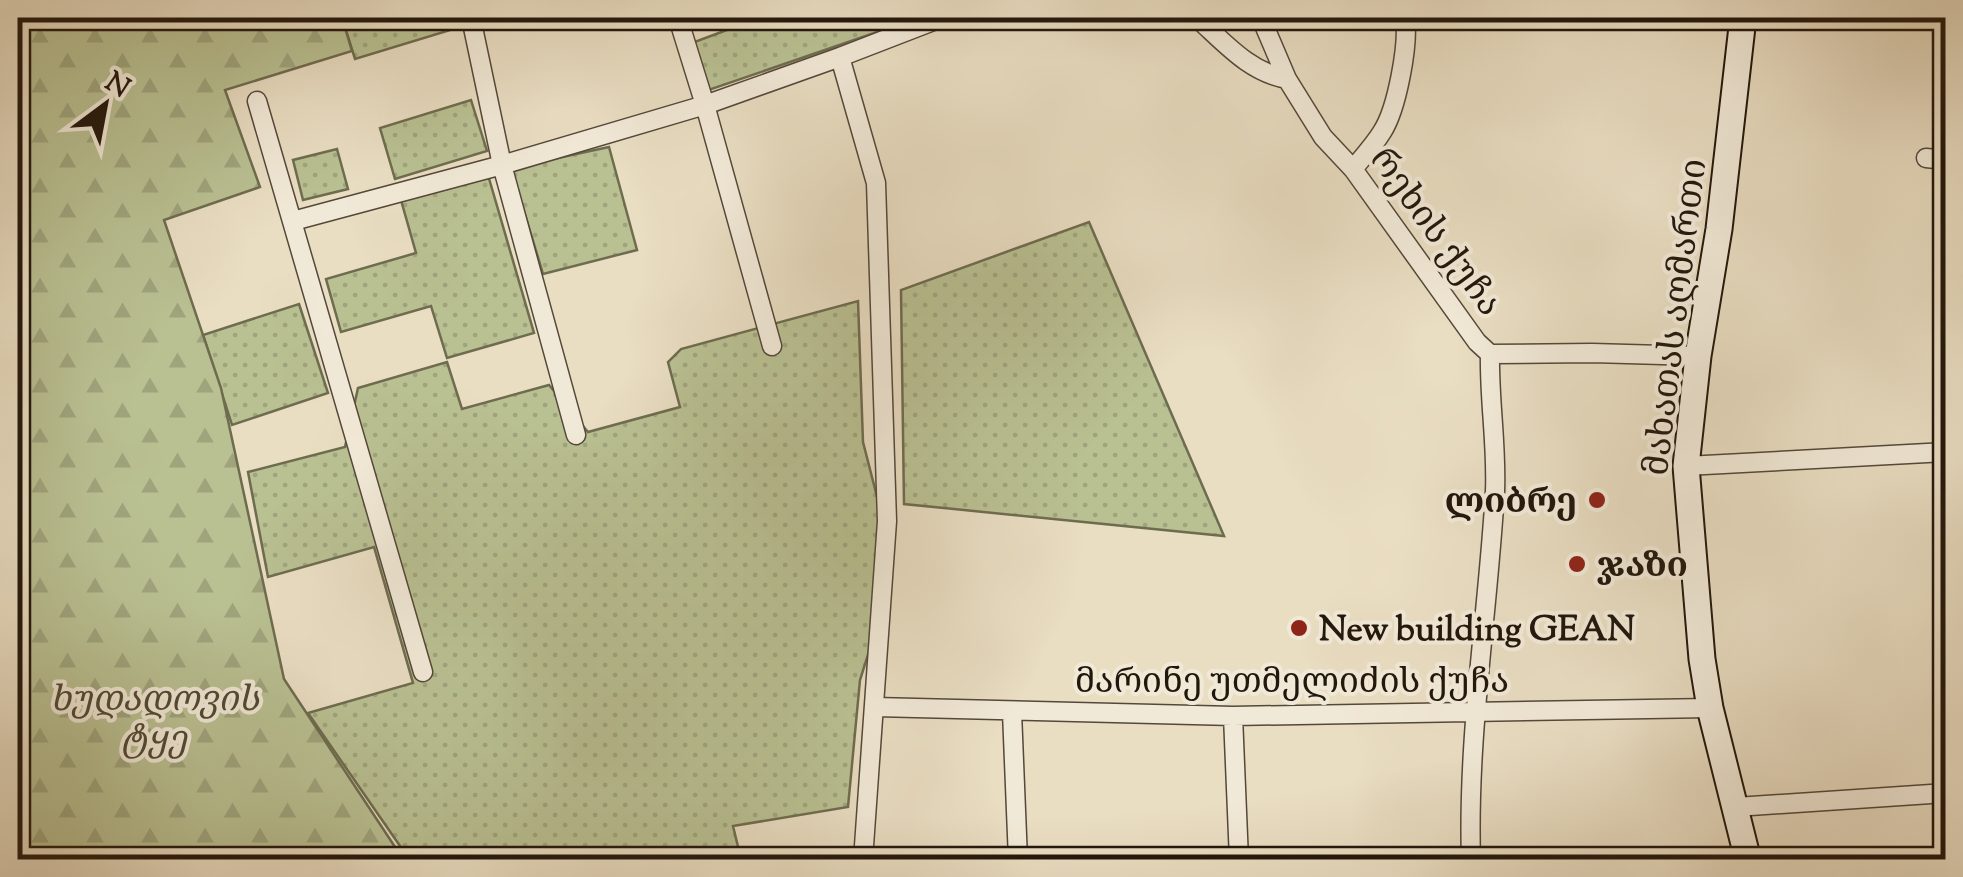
<svg xmlns="http://www.w3.org/2000/svg" width="1963" height="877" viewBox="0 0 1963 877" font-family="'Sorts Mill Goudy','Noto Serif Georgian',serif">
<style>
.grass{fill:url(#grass-dots);stroke:#6e6c4f;stroke-width:2.5}
.forest{fill:url(#forest-firs);stroke:#6e6c4f;stroke-width:2.5}
.lines{fill:none;stroke-linecap:round;stroke-linejoin:round}
.street-casing{stroke:#54483a;stroke-width:21}
.secondary-casing{stroke:#22170c;stroke-width:29}
.street{stroke:#f1e9d7;stroke-width:18}
.secondary{stroke:#f1e9d7;stroke-width:25}
.poi-dot{fill:#8f2418;stroke:#f1e9d7;stroke-width:4}
.labels{text-anchor:middle;stroke-width:8;stroke-linejoin:round;paint-order:stroke}
.street-label{font-size:35px;fill:#22170c;stroke:#f1e9d7}
.poi-label{font-size:35px;font-weight:bold;fill:#22170c;stroke:#f1e9d7;text-anchor:start}
.park-label{font-size:35px;font-style:italic;fill:#4f4a34;stroke:#f1e9d7}
</style>
<defs>
<pattern id="grass-dots" width="8" height="8" patternUnits="userSpaceOnUse" patternTransform="scale(2.5)"><rect width="8" height="8" fill="#b9c092"/><path d="M2 2h.1M6 6h.1" fill="none" stroke="#9fa47d" stroke-width="1.8" stroke-linecap="round"/></pattern>
<pattern id="forest-firs" width="22" height="20" patternUnits="userSpaceOnUse" patternTransform="scale(2.5)"><rect width="22" height="20" fill="#b9c092"/><path d="M5 1l3.5 6h-7zM16 11l3.5 6h-7z" fill="#9fa47d"/></pattern>
</defs>
<rect width="100%" height="100%" fill="#e9ddc2"/>
<filter id="stains"><feTurbulence type="fractalNoise" baseFrequency=".002" numOctaves="4"/><feColorMatrix values="0 0 0 0 .2 0 0 0 0 .09 0 0 0 0 .02 0 0 0 .5 -.17"/></filter>
<radialGradient id="worn" r=".72"><stop offset=".6" stop-color="#630" stop-opacity="0"/><stop offset="1" stop-color="#630" stop-opacity=".3"/></radialGradient>
<path class="grass" d="M342 18H454L457 28 355 59Z
M759 18H918L697 94 681 47Z
M471 100 487 151 395 179 380 128Z
M609 147 637 250 543 274 511 168Z
M337 149 348 189 303 200 293 160Z
M488 175 534 333 447 358 431 306 341 332 326 279 416 253 401 200Z
M1089 222 1224 536 904 504 901 290Z
M858 301 863 442 884 524 878 623 860 680 848 807 733 826 741 859H409L308 713 413 683 374 547 268 577 248 472 345 447 358 388 447 362 462 409 549 385 588 432 680 407 668 362 681 349Z
M299 304 328 393 232 425 203 335Z"/>
<path class="forest" d="M18 18H342L352 51 225 90 260 187 164 220 221 388 284 679 403 859H18Z"/>
<g class="lines">
<defs>
<path id="street" d="M471 18 502 165 576 435
M678 18 705 105 772 346
M1197 18C1225 43 1249 72 1287 79
M1261 18 1287 79 1323 137 1353 169 1477 342 1490 354 1592 353 1698 356
M257 101 423 672
M1926 158 1946 160
M1353 169C1363 157 1374 145 1382 132 1397 109 1409 44 1405 18
M293 221 502 165 705 105 840 57
M1686 466 1946 452
M875 707 1233 716 1710 708
M1012 712 1018 860
M1233 716 1239 860
M1736 807 1946 793
M863 860 887 521 876 183 840 57 941 18
M1471 860C1467 736 1488 614 1495 491 1497 445 1489 400 1490 354"/>
<path id="secondary" d="M1743 18 1719 229 1698 356 1686 466 1702 659 1710 708 1748 860"/>
</defs>
<use href="#street" class="street-casing"/>
<use href="#secondary" class="secondary-casing"/>
<use href="#street" class="street"/>
<use href="#secondary" class="secondary"/>
</g>
<g class="poi-dot">
<circle cx="1597" cy="500" r="10"/>
<circle cx="1577" cy="564" r="10"/>
<circle cx="1299" cy="628" r="10"/>
</g>
<g class="labels">
<g class="street-label">
<text transform="translate(1437 231) rotate(54)" y="12">რეხის ქუჩა</text>
<text transform="translate(1674 317) rotate(-83)" y="12">მახათას აღმართი</text>
<text x="1292" y="692">მარინე უთმელიძის ქუჩა</text>
</g>
<g class="poi-label">
<text x="1577" y="512" text-anchor="end">ლიბრე</text>
<text x="1597" y="576">ჯაზი</text>
<text x="1319" y="640">New building GEAN</text>
</g>
<g class="park-label">
<text x="154" y="710">ხუდადოვის<tspan x="154" dy="40">ტყე</tspan></text>
</g>
</g>
<rect width="1963" height="877" fill="none" stroke="#e9ddc2" stroke-width="60"/>
<rect x="20" y="20" width="1923" height="837" fill="none" stroke="#22170c" stroke-width="5"/>
<rect x="30" y="30" width="1903" height="817" fill="none" stroke="#22170c" stroke-width="2.5"/>
<g transform="translate(105 105) rotate(32)" stroke="#f1e9d7" stroke-width="8" paint-order="stroke">
<path d="M0-8L18 38L0 25L-18 38Z" fill="#22170c"/>
<text y="-15" font-size="28" font-weight="bold" text-anchor="middle" fill="#22170c">N</text>
</g>
<rect width="100%" height="100%" filter="url(#stains)"/>
<rect width="100%" height="100%" fill="url(#worn)"/>
</svg>
